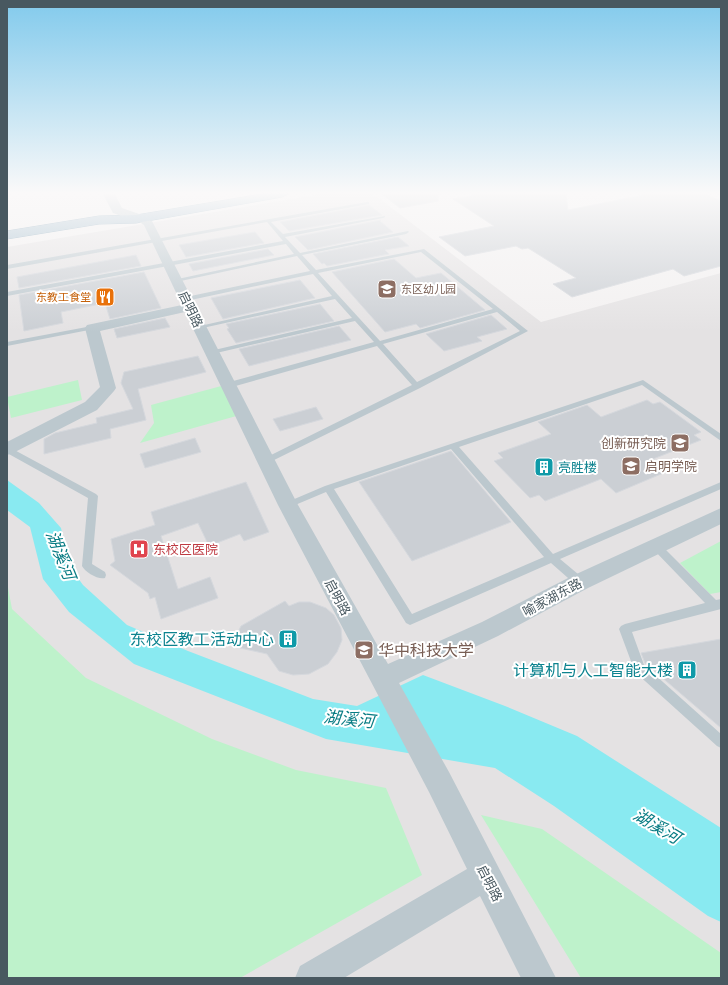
<svg xmlns="http://www.w3.org/2000/svg" width="728" height="985" viewBox="0 0 728 985" font-family="Inter,'Noto Sans SC',sans-serif">
<style>
.education{fill:#e4e2e3}
.green{fill:#bef2cb}
.water{fill:#89eaf1}
.building{fill:#cbcfd4;stroke:#d5d8dd}
.lines{fill:none;stroke-linecap:round;stroke-linejoin:round}
.trunk-casing{stroke:#7297ae;stroke-width:1}
.service{fill:#bcc8ce;fill-rule:evenodd}
.minor{fill:#bcc8ce;fill-rule:evenodd}
.tertiary{fill:#bcc8ce;fill-rule:evenodd}
.trunk{fill:#9cb8ca;fill-rule:evenodd}
.labels{text-anchor:middle;stroke-width:4;stroke-linejoin:round;paint-order:stroke}
.far-education-label{font-size:11px;fill:#785e54;stroke:#fff;text-anchor:start}
.far-food-label{font-size:11px;fill:#c56008;stroke:#fff;text-anchor:end}
.street-label{font-size:13px;fill:#485860;stroke:#fff}
.education-label{font-size:13px;fill:#785e54;stroke:#fff;text-anchor:end}
.culture-label{font-size:13px;fill:#0d838f;stroke:#fff;text-anchor:start}
.health-label{font-size:13px;fill:#be3a42;stroke:#fff;text-anchor:start}
.near-culture-label{font-size:16px;fill:#0d838f;stroke:#fff;text-anchor:end}
.near-education-label{font-size:16px;fill:#785e54;stroke:#fff;text-anchor:start}
.near-water-label{font-size:17px;font-style:italic;fill:#097c84;stroke:#fff}
</style>
<rect width="100%" height="100%" fill="#f3f1f1"/>
<path class="education" d="M321 194H371L380 199 541 322 721 273V978H7V247Z"/>
<path class="green" d="M78 380 82 400 11 418 7 397Z
M225 385 240 415 140 443 154 423 151 405Z
M721 541V592L710 594 680 563Z
M7 582 12 609 86 678 212 739 296 770 386 788 422 875 240 978H7Z
M481 815 542 829 721 953V978H581Z"/>
<path class="water" d="M7 480 39 503 61 528 70 567 83 585 127 625 188 651 313 699 357 706 423 675 505 706 577 736 721 828V922L708 916 554 806 495 768 326 739 134 664 69 612 43 579 30 527 7 510Z"/>
<path class="building" d="M382 194H438V201L400 208Z
M482 194H566L568 210 649 194H705L721 201V266L684 276 673 269 572 297 553 284 576 278 528 248 522 249 516 246 465 256 439 237 494 226 453 199Z
M369 205 382 215 289 231 280 222Z
M381 220 380 221 393 232 308 250 295 237Z
M255 232 264 243 186 257 179 245Z
M398 237 409 246 385 250 389 254 327 266 324 263 322 264 313 254Z
M268 249 274 255 193 271 189 264Z
M136 255 141 266 19 288 17 277Z
M394 259 416 278 441 273 485 310 420 328 416 324 385 332 332 272Z
M144 272 161 308 110 319 105 303 61 312 63 323 24 331 19 295Z
M300 280 315 298 223 319 211 298Z
M320 304 334 321 236 343 227 329 229 328 226 324Z
M491 315 507 329 477 337 482 341 444 351 426 334Z
M165 318 170 327 117 338 114 329Z
M339 326 351 340 249 366 239 349Z
M198 356 206 372 138 389 146 420 110 429 111 438 44 454V439L55 433 97 423 96 418 133 409 121 383 124 372Z
M647 400 653 404 660 402 701 432 694 435 701 440 653 459 668 471 616 493 601 479 545 501 539 495 530 498 494 461 503 458 498 453 551 434 538 422 587 405 601 417Z
M316 407 323 419 280 431 273 419Z
M195 438 201 452 145 468 140 454Z
M451 451 511 522 412 561 359 482Z
M246 482 269 532 244 541 240 534 209 546 198 523 161 536 178 589 210 577 218 598 161 619 155 597 150 599 148 593 110 565 115 561 111 539 155 525 151 512Z
M285 601 289 606 299 602H310L326 608 334 615 341 628 342 640 337 652 328 664 309 674 293 675 279 671 267 654 240 648 235 638 241 626Z
M721 639V728L645 663 641 653Z"/>
<g class="lines">
<defs>
<path id="trunk" d="M262 194H288L282 197 136 223 99 224 7 239V231L99 216 136 215Z"/>
</defs>
<use href="#trunk" class="trunk-casing"/>
<path class="service" d="M367 202H369V204L271 222 283 234 385 216V217L383 218 285 237 300 253 408 231 409 232 406 234 302 255 316 270 424 249 528 331 420 388 266 464 263 463 262 461 263 459 412 385 377 346 232 387H226V383L374 342 355 321 212 354 210 353V351L352 318 335 299 198 329V327L200 326 332 296 313 274 186 301 183 299 186 297 310 271 297 256 176 282 173 280 294 254 286 244 7 296V292L283 241 267 222 7 269V265ZM421 252 493 309 380 341 318 273ZM497 312 520 331 417 382 383 344Z
M92 326 95 328 94 329 7 346V342Z
M643 380 721 434V441L642 385 459 447 553 554 721 482V489L560 559 584 579 585 582 584 585 580 586 576 585 551 563 410 625 406 623 326 492 288 508 285 507 283 505 285 503 325 486ZM451 449 544 557 412 614 334 489Z
M7 446 96 494 98 496 92 564 105 572 106 575 105 578C98 580 85 572 82 566L88 498 7 453Z
M656 542 659 543 716 600 721 599V609L632 632 644 665 721 734V748L717 746 635 672 619 629 621 626 625 624 705 603 653 549 651 546 653 543Z"/>
<path class="minor" d="M138 215 152 221 153 223 298 505 388 664 482 622 572 576 721 508V524L588 588 498 636 399 683 449 772 556 978H521L480 896 344 978H295L300 966 467 869 429 792 278 505 185 312 100 331 116 388 114 391 97 410 13 453 7 455V442L85 402 100 387 85 328 87 325 182 305 144 225 133 218Z"/>
<path class="tertiary" d="M103 194H115L122 208 142 215 144 218 142 221 138 222 113 213Z"/>
<use href="#trunk" class="trunk"/>
</g>
<linearGradient id="sky" x2="0" y2="1"><stop stop-color="#82caec"/><stop offset="0.58" stop-color="#faf9f9"/><stop offset="1" stop-color="#faf9f9" stop-opacity="0"/></linearGradient>
<rect width="728" height="332" fill="url(#sky)"/>
<defs>
<symbol id="school-square" viewBox="-11 -11 22 22"><rect x="-9" y="-9" width="18" height="18" rx="4" fill="#8d6e63" stroke="#fff"/><path d="M0-5L7-2L0 1L-7-2ZM-4 1L0 2.5L4 1V4Q0 6-4 4Z" fill="#fff"/></symbol>
<symbol id="restaurant-square" viewBox="-11 -11 22 22"><rect x="-9" y="-9" width="18" height="18" rx="4" fill="#e8710a" stroke="#fff"/><path d="M-5-6h1v4h1v-4h1v4h1v-4h1v5L-1.5 .5V6h-2V.5L-5-1ZM5-6V6H3V1.5H1.5Q1.5-4 5-6Z" fill="#fff"/></symbol>
<symbol id="university-square" viewBox="-11 -11 22 22"><rect x="-9" y="-9" width="18" height="18" rx="4" fill="#8d6e63" stroke="#fff"/><path d="M0-5L7-2L0 1L-7-2ZM-4 1L0 2.5L4 1V4Q0 6-4 4Z" fill="#fff"/></symbol>
<symbol id="building-square" viewBox="-11 -11 22 22"><rect x="-9" y="-9" width="18" height="18" rx="4" fill="#0f9aa8" stroke="#fff"/><path d="M-4-6H4V6H1V3H-1V6H-4ZM-2.5-4.3h1.7v1.8h-1.7ZM.8-4.3h1.7v1.8H.8ZM-2.5-1h1.7V.8h-1.7ZM.8-1h1.7V.8H.8Z" fill="#fff"/></symbol>
<symbol id="hospital-square" viewBox="-11 -11 22 22"><rect x="-9" y="-9" width="18" height="18" rx="4" fill="#e0444e" stroke="#fff"/><path d="M-5-5h3v3.5h4V-5h3V5h-3V1.5h-4V5h-3Z" fill="#fff"/></symbol>
</defs>
<g fill-rule="evenodd">
<use href="#school-square" x="376" y="278" width="22" height="22"/>
<use href="#restaurant-square" x="94" y="286" width="22" height="22"/>
<use href="#university-square" x="669" y="432" width="22" height="22"/>
<use href="#university-square" x="620" y="455" width="22" height="22"/>
<use href="#building-square" x="533" y="456" width="22" height="22"/>
<use href="#hospital-square" x="128" y="538" width="22" height="22"/>
<use href="#building-square" x="277" y="628" width="22" height="22"/>
<use href="#university-square" x="353" y="639" width="22" height="22"/>
<use href="#building-square" x="676" y="659" width="22" height="22"/>
</g>
<g class="labels">
<g class="far-education-label">
<text x="401" y="293">东区幼儿园</text>
</g>
<g class="far-food-label">
<text x="91" y="301">东教工食堂</text>
</g>
<g class="street-label">
<text transform="translate(191 309) rotate(64)" y="5">启明路</text>
<text transform="translate(338 597) rotate(62)" y="5">启明路</text>
<text transform="translate(552 597) rotate(-28)" y="5">喻家湖东路</text>
<text transform="translate(490 883) rotate(63)" y="5">启明路</text>
</g>
<g class="education-label">
<text x="666" y="448">创新研究院</text>
<text x="645" y="471" text-anchor="start">启明学院</text>
</g>
<g class="culture-label">
<text x="558" y="472">亮胜楼</text>
</g>
<g class="health-label">
<text x="153" y="554">东校区医院</text>
</g>
<g class="near-culture-label">
<text x="274" y="645">东校区教工活动中心</text>
<text x="673" y="676">计算机与人工智能大楼</text>
</g>
<g class="near-education-label">
<text x="378" y="656">华中科技大学</text>
</g>
<g class="near-water-label">
<text transform="translate(61 555) rotate(68)" y="6">湖溪河</text>
<text transform="translate(349 719) rotate(6)" y="6">湖溪河</text>
<text transform="translate(657 826) rotate(31)" y="6">湖溪河</text>
</g>
</g>
<rect width="728" height="985" fill="none" stroke="#485860" stroke-width="16"/>
</svg>
